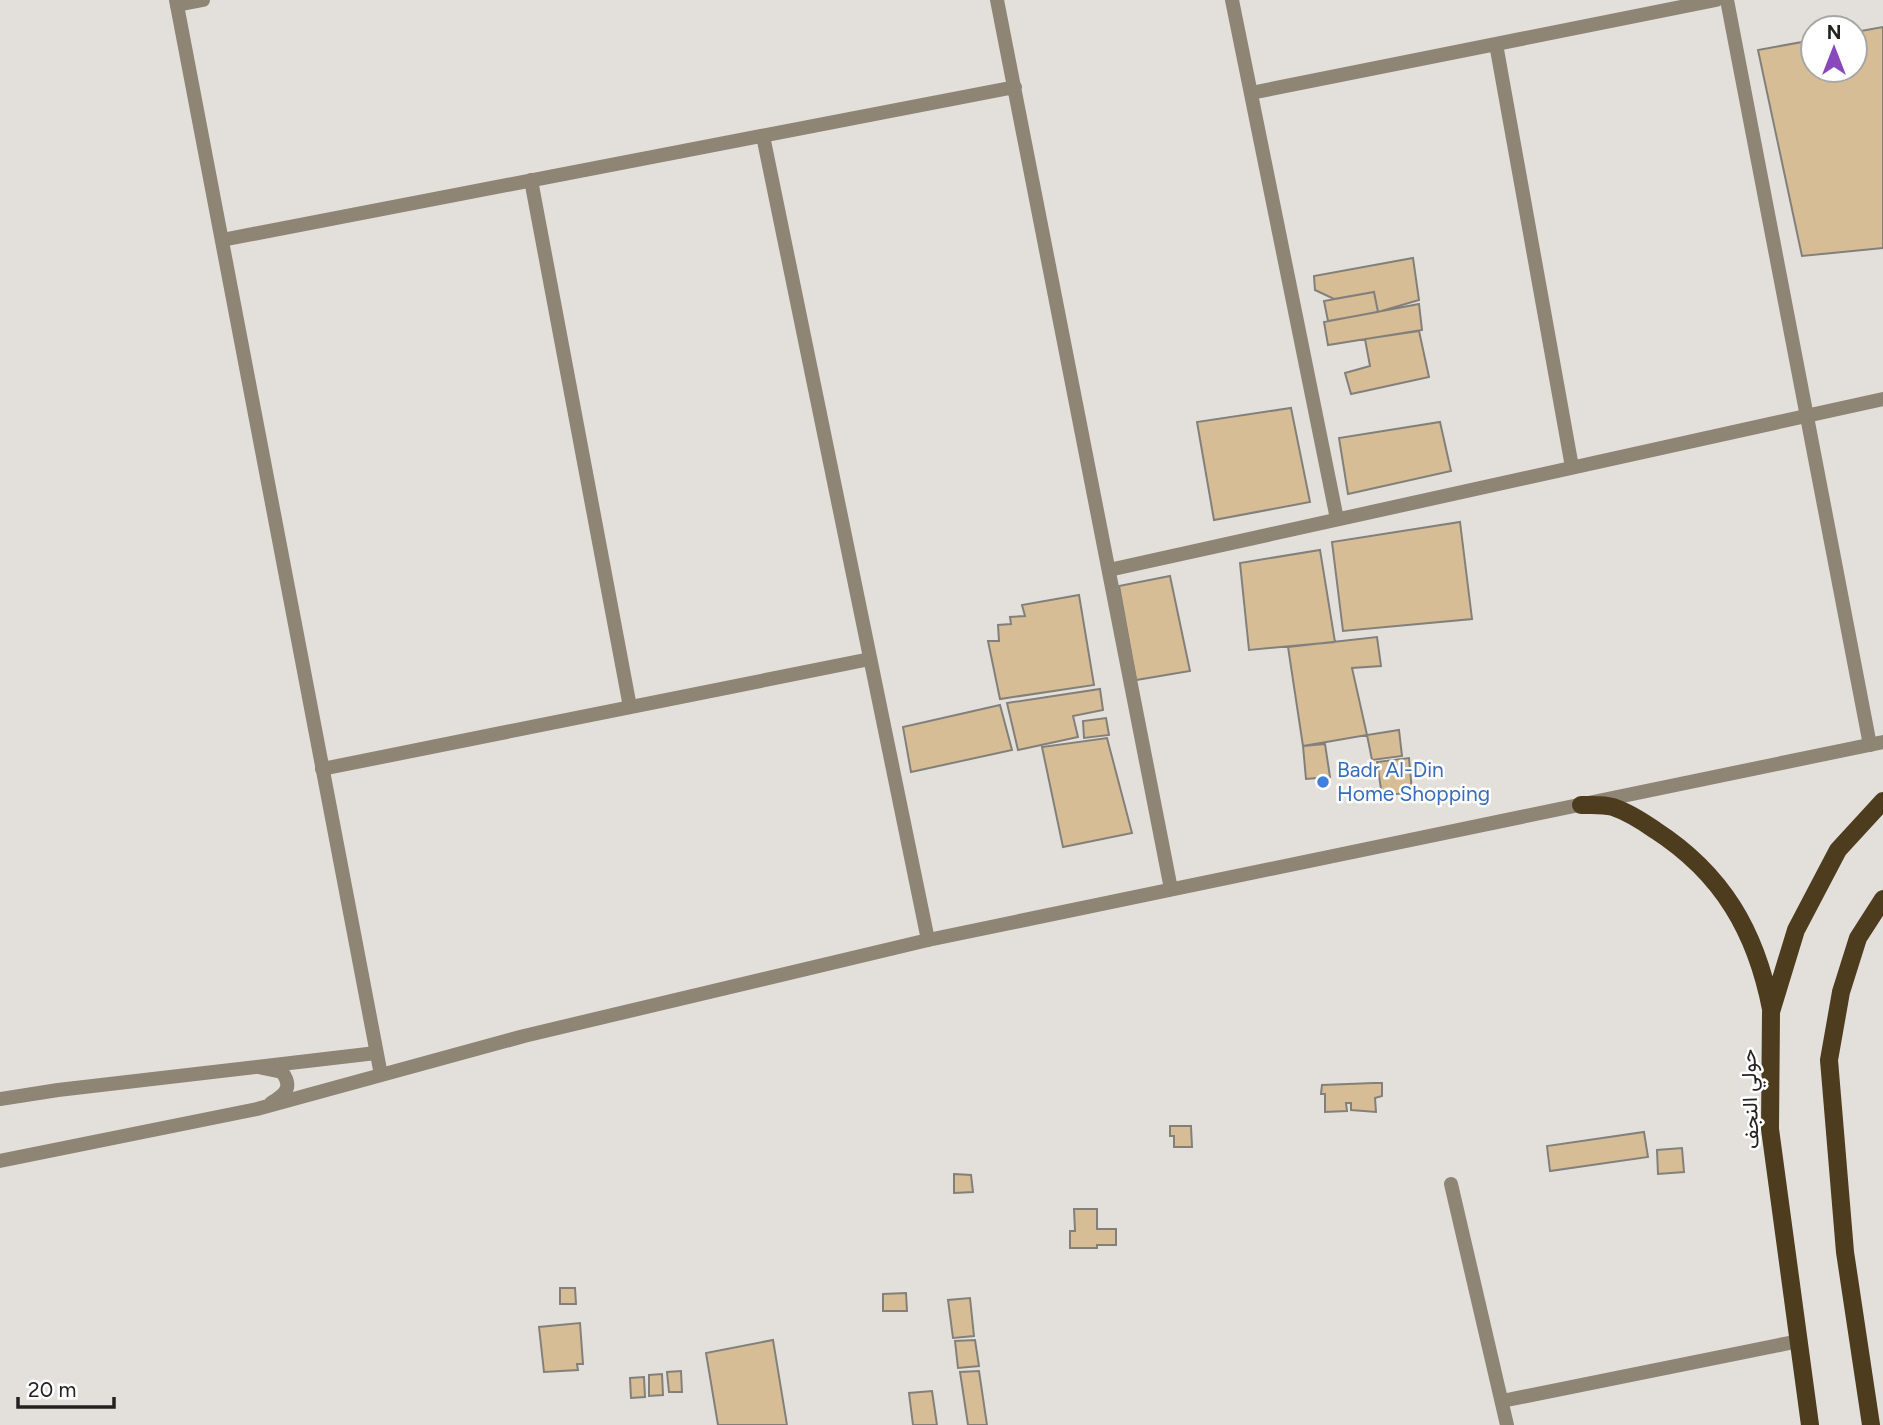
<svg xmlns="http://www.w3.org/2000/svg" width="1883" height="1425" viewBox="0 0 1883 1425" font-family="Figtree,Vazirmatn,sans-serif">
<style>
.building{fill:#d7bd95;stroke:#83807c;stroke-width:2}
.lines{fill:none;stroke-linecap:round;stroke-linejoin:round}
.service{stroke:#8f8574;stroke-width:14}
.minor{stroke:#8f8574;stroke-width:14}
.tertiary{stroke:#8f8574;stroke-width:14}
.primary{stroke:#4d3c1d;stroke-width:18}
.shop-dot{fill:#3f7fe0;stroke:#fff;stroke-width:2.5}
.labels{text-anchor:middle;stroke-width:5;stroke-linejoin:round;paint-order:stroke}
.shop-label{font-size:21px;fill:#366cbe;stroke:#fff;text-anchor:start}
.street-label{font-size:21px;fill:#242221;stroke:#fff}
</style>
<rect width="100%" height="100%" fill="#e3e0dc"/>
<path class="building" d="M1883 27V248L1802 256 1758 50 1813 40V70H1855V32Z
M1413 258 1419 300 1378 312 1374 292 1334 299 1315 290 1314 276Z
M1374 292 1378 312 1328 321 1324 301Z
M1419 304 1422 330 1328 345 1324 322Z
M1419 331 1429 377 1351 394 1345 373 1370 366 1365 339Z
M1291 408 1310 502 1214 520 1197 422Z
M1440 422 1451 471 1348 494 1339 438Z
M1460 522 1472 619 1343 631 1332 542Z
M1320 550 1335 642 1249 650 1240 563Z
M1170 576 1190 671 1136 680 1119 586Z
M1079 595 1094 685 1000 699 988 641H999L998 625 1011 624 1010 617 1025 616 1022 605Z
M1377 637 1381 666 1352 668 1367 735 1303 746 1288 647Z
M1100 689 1103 710 1073 716 1078 737 1018 750 1007 703Z
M1000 705 1012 750 911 772 903 727Z
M1106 718 1109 735 1084 738 1083 721Z
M1399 730 1402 756 1372 760 1367 735Z
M1107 738 1132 833 1063 847 1042 747Z
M1325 744 1330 777 1306 779 1303 746Z
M1409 758 1412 792 1382 796 1377 762Z
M1374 1083H1382V1096L1375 1098 1376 1112 1351 1110V1103H1346L1347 1111 1325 1112V1094H1321L1322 1085Z
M1170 1126H1191L1192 1147H1174V1136H1170Z
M1644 1132 1648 1157 1550 1171 1547 1146Z
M1682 1148 1684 1172 1658 1174 1657 1150Z
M954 1174 971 1175 973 1192 954 1193Z
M1074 1209H1097V1229H1116V1245H1097V1248H1070V1231H1075Z
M560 1288H575L576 1304H560Z
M906 1293 907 1311H883V1294Z
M970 1298 974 1336 953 1338 948 1300Z
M580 1323 583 1364H577L578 1370 544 1372 539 1327Z
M773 1340 787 1425H718L706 1353Z
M975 1340 979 1366 958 1368 955 1341Z
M681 1371 682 1392H669L667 1372Z
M979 1371 987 1425H968L960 1372Z
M662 1374 663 1395 649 1396V1375Z
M644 1377 645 1397 631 1398 630 1378Z
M932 1391 937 1425H913L909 1393Z"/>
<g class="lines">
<path class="service" d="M1451 1184 1507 1425
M1502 1401 1799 1341"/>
<path class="minor" d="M997 0 1171 889
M1232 0 1337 519
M1727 0 1870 745
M177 5 203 0
M1496 44 1572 467
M1251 93 1716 0
M763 136 928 940
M531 180 630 707
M222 240 1015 87
M1109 570 1883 399
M322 769 870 659
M0 1099 58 1090 376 1053"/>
<path class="tertiary" d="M176 0 381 1075
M258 1067 282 1072C293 1087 286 1094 271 1103
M0 1161 257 1109 524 1036 928 940 1883 742"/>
<path class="primary" d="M1581 805C1591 805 1603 804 1613 807 1628 812 1642 821 1655 830 1723 874 1756 932 1771 1009
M1810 1425 1770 1129 1771 1012 1796 930 1838 850 1883 801
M1871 1425 1845 1252 1829 1060 1841 992 1858 938 1883 899"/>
</g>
<circle class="shop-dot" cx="1323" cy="782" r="7"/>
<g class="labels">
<g class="shop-label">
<text x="1337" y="777">Badr Al-Din<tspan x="1337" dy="24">Home Shopping</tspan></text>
</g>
<g class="street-label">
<text transform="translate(1750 1099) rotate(-92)" y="7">حولي النجف</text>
</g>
</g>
<g transform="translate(1834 49)"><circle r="33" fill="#ffffff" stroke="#a7a7a6" stroke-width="2"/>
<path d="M0-5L12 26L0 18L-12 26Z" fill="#8a48bd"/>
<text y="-10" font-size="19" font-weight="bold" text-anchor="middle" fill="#242221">N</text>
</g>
<path d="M18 1397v10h96v-10" fill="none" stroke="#242221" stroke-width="3.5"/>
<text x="28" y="1397" font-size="21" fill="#242221" stroke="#ffffff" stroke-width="5" paint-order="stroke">20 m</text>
</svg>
